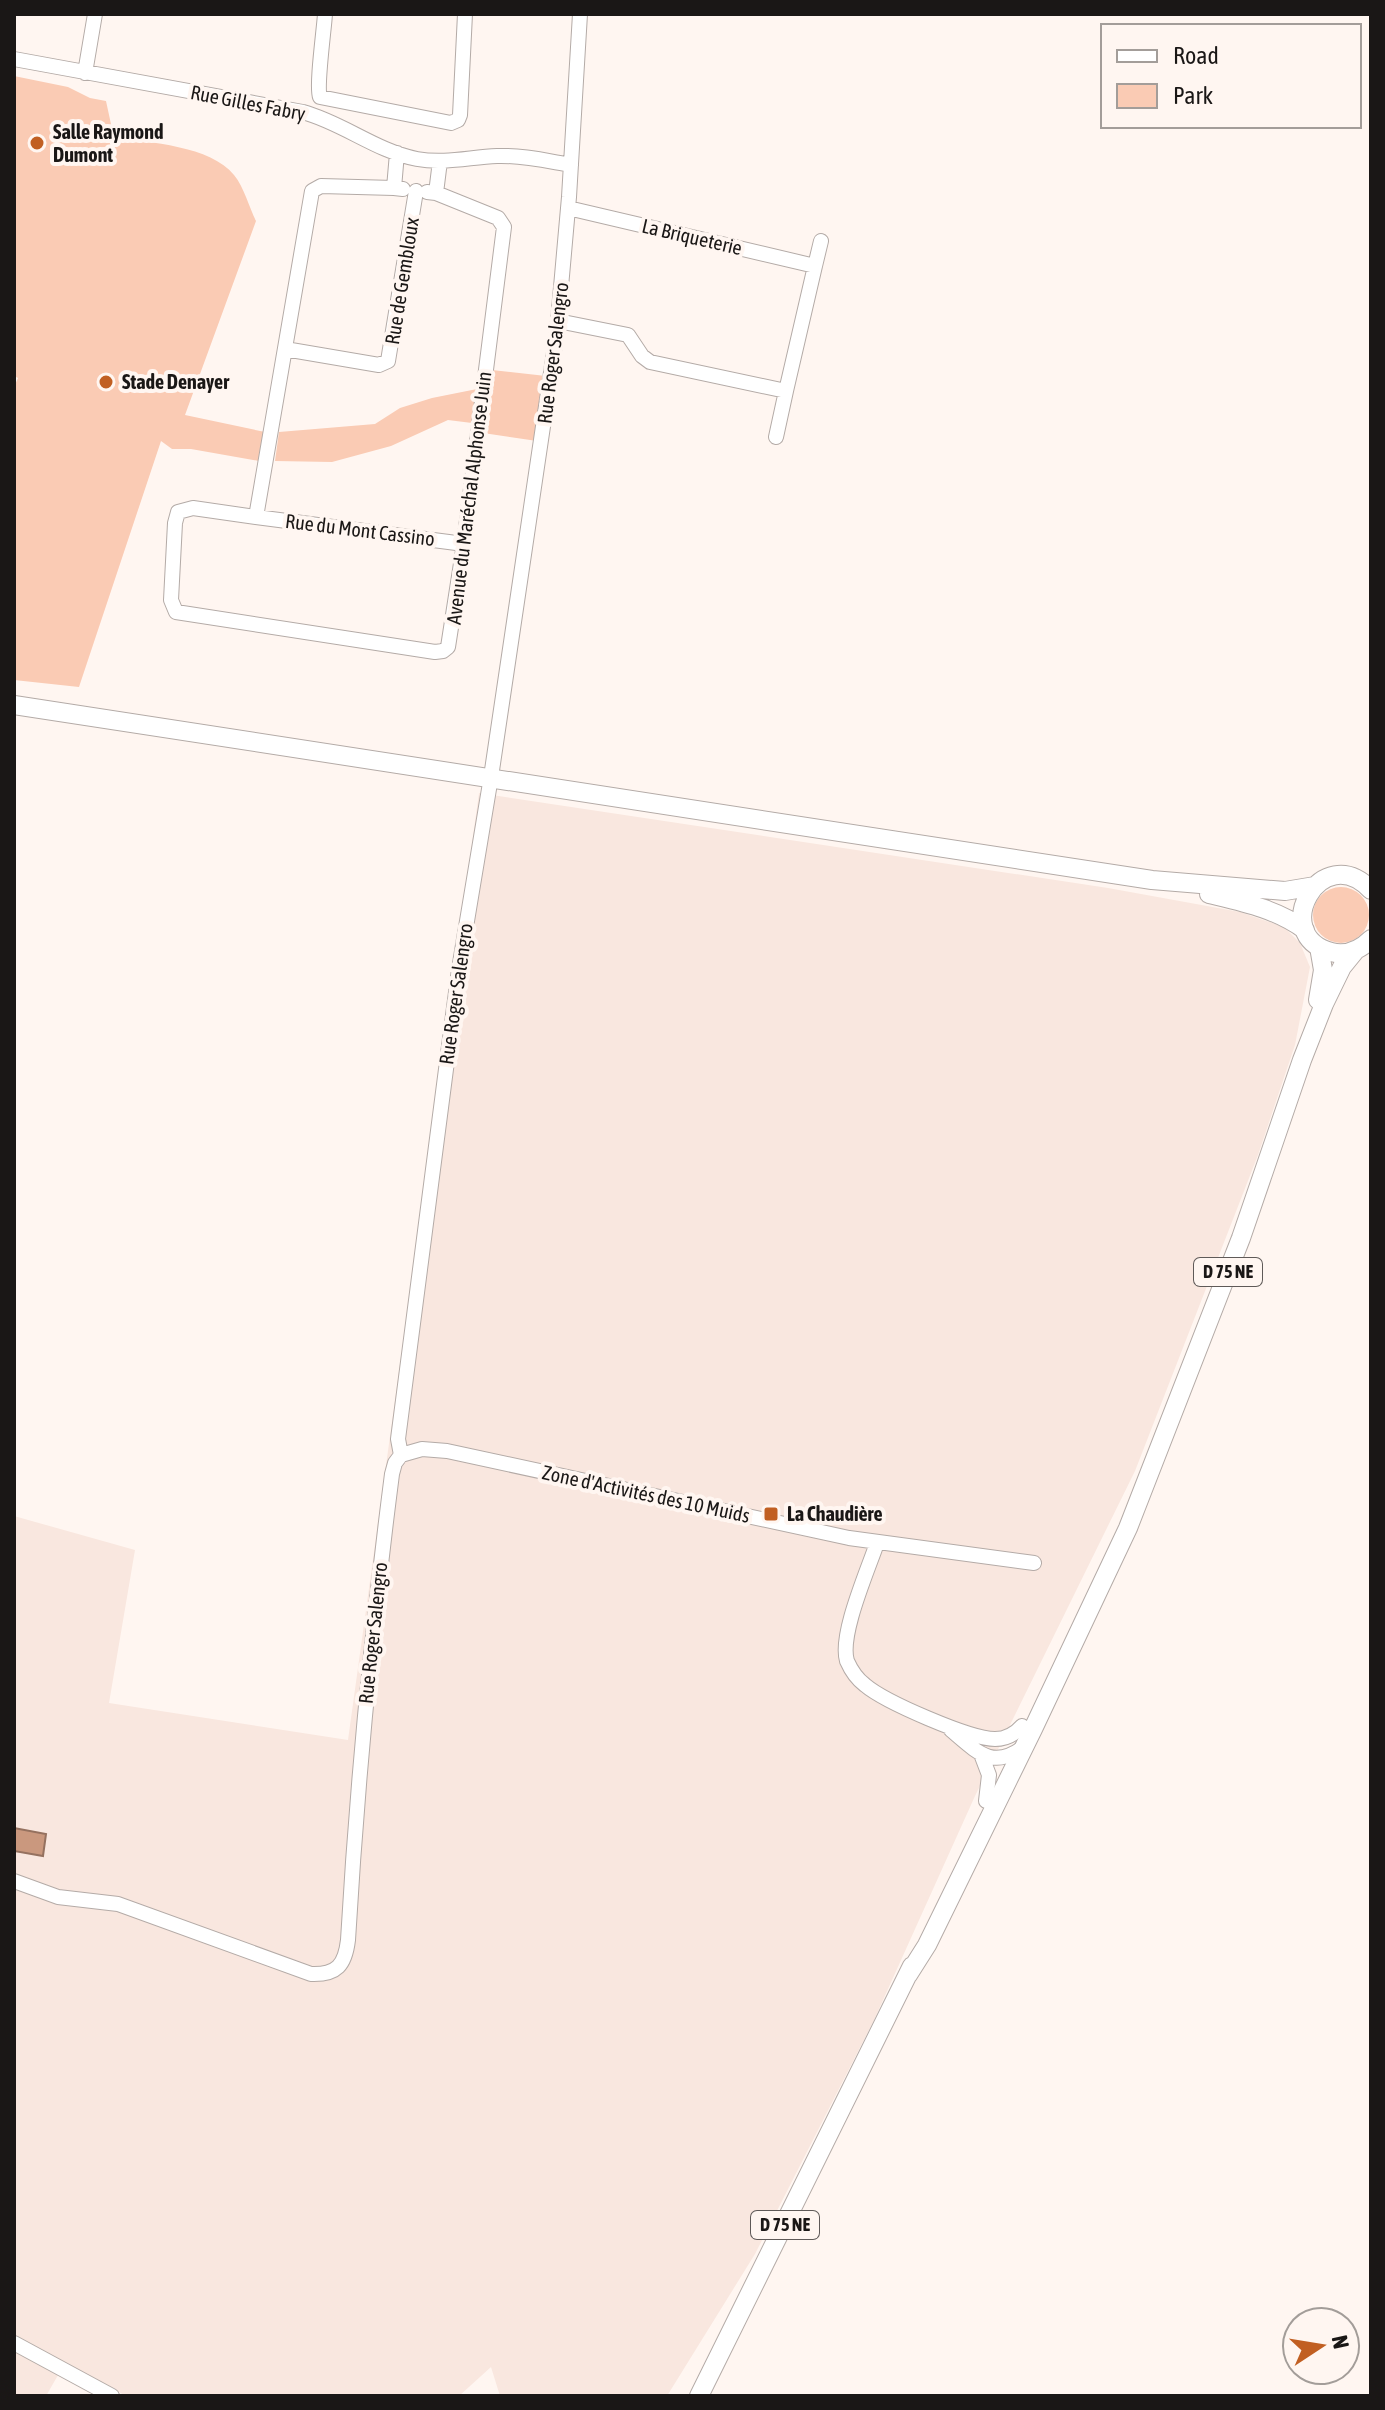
<svg xmlns="http://www.w3.org/2000/svg" width="1385" height="2410" viewBox="0 0 1385 2410" font-family="'Asap Condensed',sans-serif">
<style>
.built{fill:#f9e7df}
.green{fill:#facbb4}
.water{fill:#ca987e;stroke:#95715f;stroke-width:2}
.lines{fill:none;stroke-linecap:round;stroke-linejoin:round}
.minor-casing{stroke:#b4aba7;stroke-width:16}
.major-casing{stroke:#b4aba7;stroke-width:20}
.minor{stroke:#fff;stroke-width:14}
.major{stroke:#fff;stroke-width:18}
.poi-dot{fill:#c15f22;stroke:#fff6f1;stroke-width:3}
.labels{text-anchor:middle;stroke-width:8;stroke-linejoin:round;paint-order:stroke}
.shield{fill:#fff6f1;stroke:#5f5a58;stroke-width:2}
.shield-label{font-size:18px;font-weight:bold;fill:#1a1716}
.street-label{font-size:20px;fill:#1a1716;stroke:#fff6f1}
.poi-label{font-size:20px;font-weight:bold;fill:#1a1716;stroke:#fff6f1;text-anchor:start}
</style>
<rect width="100%" height="100%" fill="#fff6f1"/>
<path class="built" d="M479 793 1108 888 1240 912 1284 927 1300 943 1310 967 1295 1045 1258 1155 1135 1471 975 1796 874 2020 755 2254 667 2396H500L491 2367 459 2396H126L65 2363 46 2396H14V1516L135 1550 109 1703 348 1740Z"/>
<path class="green" d="M14 76 68 87 90 98 106 101 114 138C149 142 211 146 234 175 244 187 249 207 256 221L185 415 265 432 259 461 191 449H172L161 441 79 687 14 680V387L18 378 14 376Z
M492 370 546 376 537 441 483 433Z
M477 389 472 423 448 420 391 446 332 462 275 461 279 432 375 424 400 408 432 398Z
M1313 915a28 28 0 1 1 56 0a28 28 0 1 1-56 0Z"/>
<path class="water" d="M14 1828 46 1834 43 1856 14 1851Z"/>
<g class="lines">
<defs>
<path id="minor" d="M325 14C324 30 316 87 320 97L451 123 458 120 460 115 465 14
M14 59 303 112C343 123 376 151 417 159 445 164 470 157 497 156 522 155 547 161 571 165
M85 73 95 14
M397 153 394 188 403 189
M394 188 321 186 312 191 256 517 193 508 178 512 175 523 171 600 176 612 435 652 443 651 448 647 464 544 504 227 498 218 436 193
M427 192 436 193 440 161
M815 266 821 241
M558 321 628 335 642 356 650 362 786 391 815 266 568 208
M285 349 379 365 388 361 416 191
M776 437 786 391
M256 517 464 544
M401 1455 398 1439 459 969 491 777 557 332 569 197 580 14
M401 1455 422 1449 447 1451 849 1538 1034 1563
M877 1543C868 1570 839 1635 847 1661 851 1670 857 1679 865 1685 885 1702 970 1739 995 1739 1007 1739 1015 1734 1022 1726
M951 1730C977 1752 993 1771 1025 1746
M981 1754 989 1775 986 1801
M14 1881 58 1897 118 1904 311 1974C337 1975 345 1965 348 1940 357 1784 372 1629 392 1474L395 1463 401 1455
M14 2343 112 2396"/>
<path id="major" d="M14 705 1152 880 1285 891 1315 886
M1371 890C1321 838 1268 935 1331 952 1347 956 1360 950 1371 939
M1209 894C1242 902 1277 909 1305 930
M1318 1000 1323 970 1319 947
M908 1975 927 1945 1033 1729 1128 1528 1241 1238 1302 1060 1324 1004 1342 967 1355 951
M699 2396 912 1966"/>
</defs>
<use href="#minor" class="minor-casing"/>
<use href="#major" class="major-casing"/>
<use href="#minor" class="minor"/>
<use href="#major" class="major"/>
</g>
<g class="poi-dot">
<circle cx="37" cy="143" r="8"/>
<circle cx="106" cy="382" r="8"/>
<rect x="763" y="1506" width="16" height="16" rx="4"/>
</g>
<g class="labels">
<g class="shield">
<rect x="1194" y="1258" width="68" height="28" rx="6"/>
<rect x="751" y="2211" width="68" height="28" rx="6"/>
</g>
<g class="shield-label">
<text x="1228" y="1278">D 75 NE</text>
<text x="785" y="2231">D 75 NE</text>
</g>
<g class="street-label">
<text transform="translate(248 103) rotate(11)" y="7">Rue Gilles Fabry</text>
<text transform="translate(692 237) rotate(13)" y="7">La Briqueterie</text>
<text transform="translate(402 281) rotate(-81)" y="7">Rue de Gembloux</text>
<text transform="translate(553 353) rotate(-83)" y="7">Rue Roger Salengro</text>
<text transform="translate(469 498) rotate(-83)" y="7">Avenue du Maréchal Alphonse Juin</text>
<text transform="translate(360 530) rotate(7)" y="7">Rue du Mont Cassino</text>
<text transform="translate(456 994) rotate(-82)" y="7">Rue Roger Salengro</text>
<text transform="translate(646 1494) rotate(12)" y="7">Zone d'Activités des 10 Muids</text>
<text transform="translate(373 1633) rotate(-84)" y="7">Rue Roger Salengro</text>
</g>
<g class="poi-label">
<text x="53" y="139">Salle Raymond<tspan x="53" dy="23">Dumont</tspan></text>
<text x="122" y="389">Stade Denayer</text>
<text x="787" y="1521">La Chaudière</text>
</g>
</g>
<rect width="1385" height="2410" fill="none" stroke="#1a1716" stroke-width="32"/>
<rect x="1101" y="24" width="260" height="104" fill="#fff6f1" stroke="#a39d99" stroke-width="2"/>
<rect x="1117" y="50" width="40" height="12" fill="#ffffff" stroke="#a39d99" stroke-width="2"/>
<text x="1173" y="64" font-size="24" fill="#1a1716">Road</text>
<rect x="1117" y="84" width="40" height="24" fill="#facbb4" stroke="#a39d99" stroke-width="2"/>
<text x="1173" y="104" font-size="24" fill="#1a1716">Park</text>
<g transform="translate(1321 2346) rotate(78)"><circle r="38" fill="#fff6f1" stroke="#a39d99" stroke-width="2"/>
<path d="M0-6L14 30L0 20L-14 30Z" fill="#c15f22"/>
<text y="-12" font-size="22" font-weight="bold" text-anchor="middle" fill="#1a1716">N</text>
</g>
</svg>
